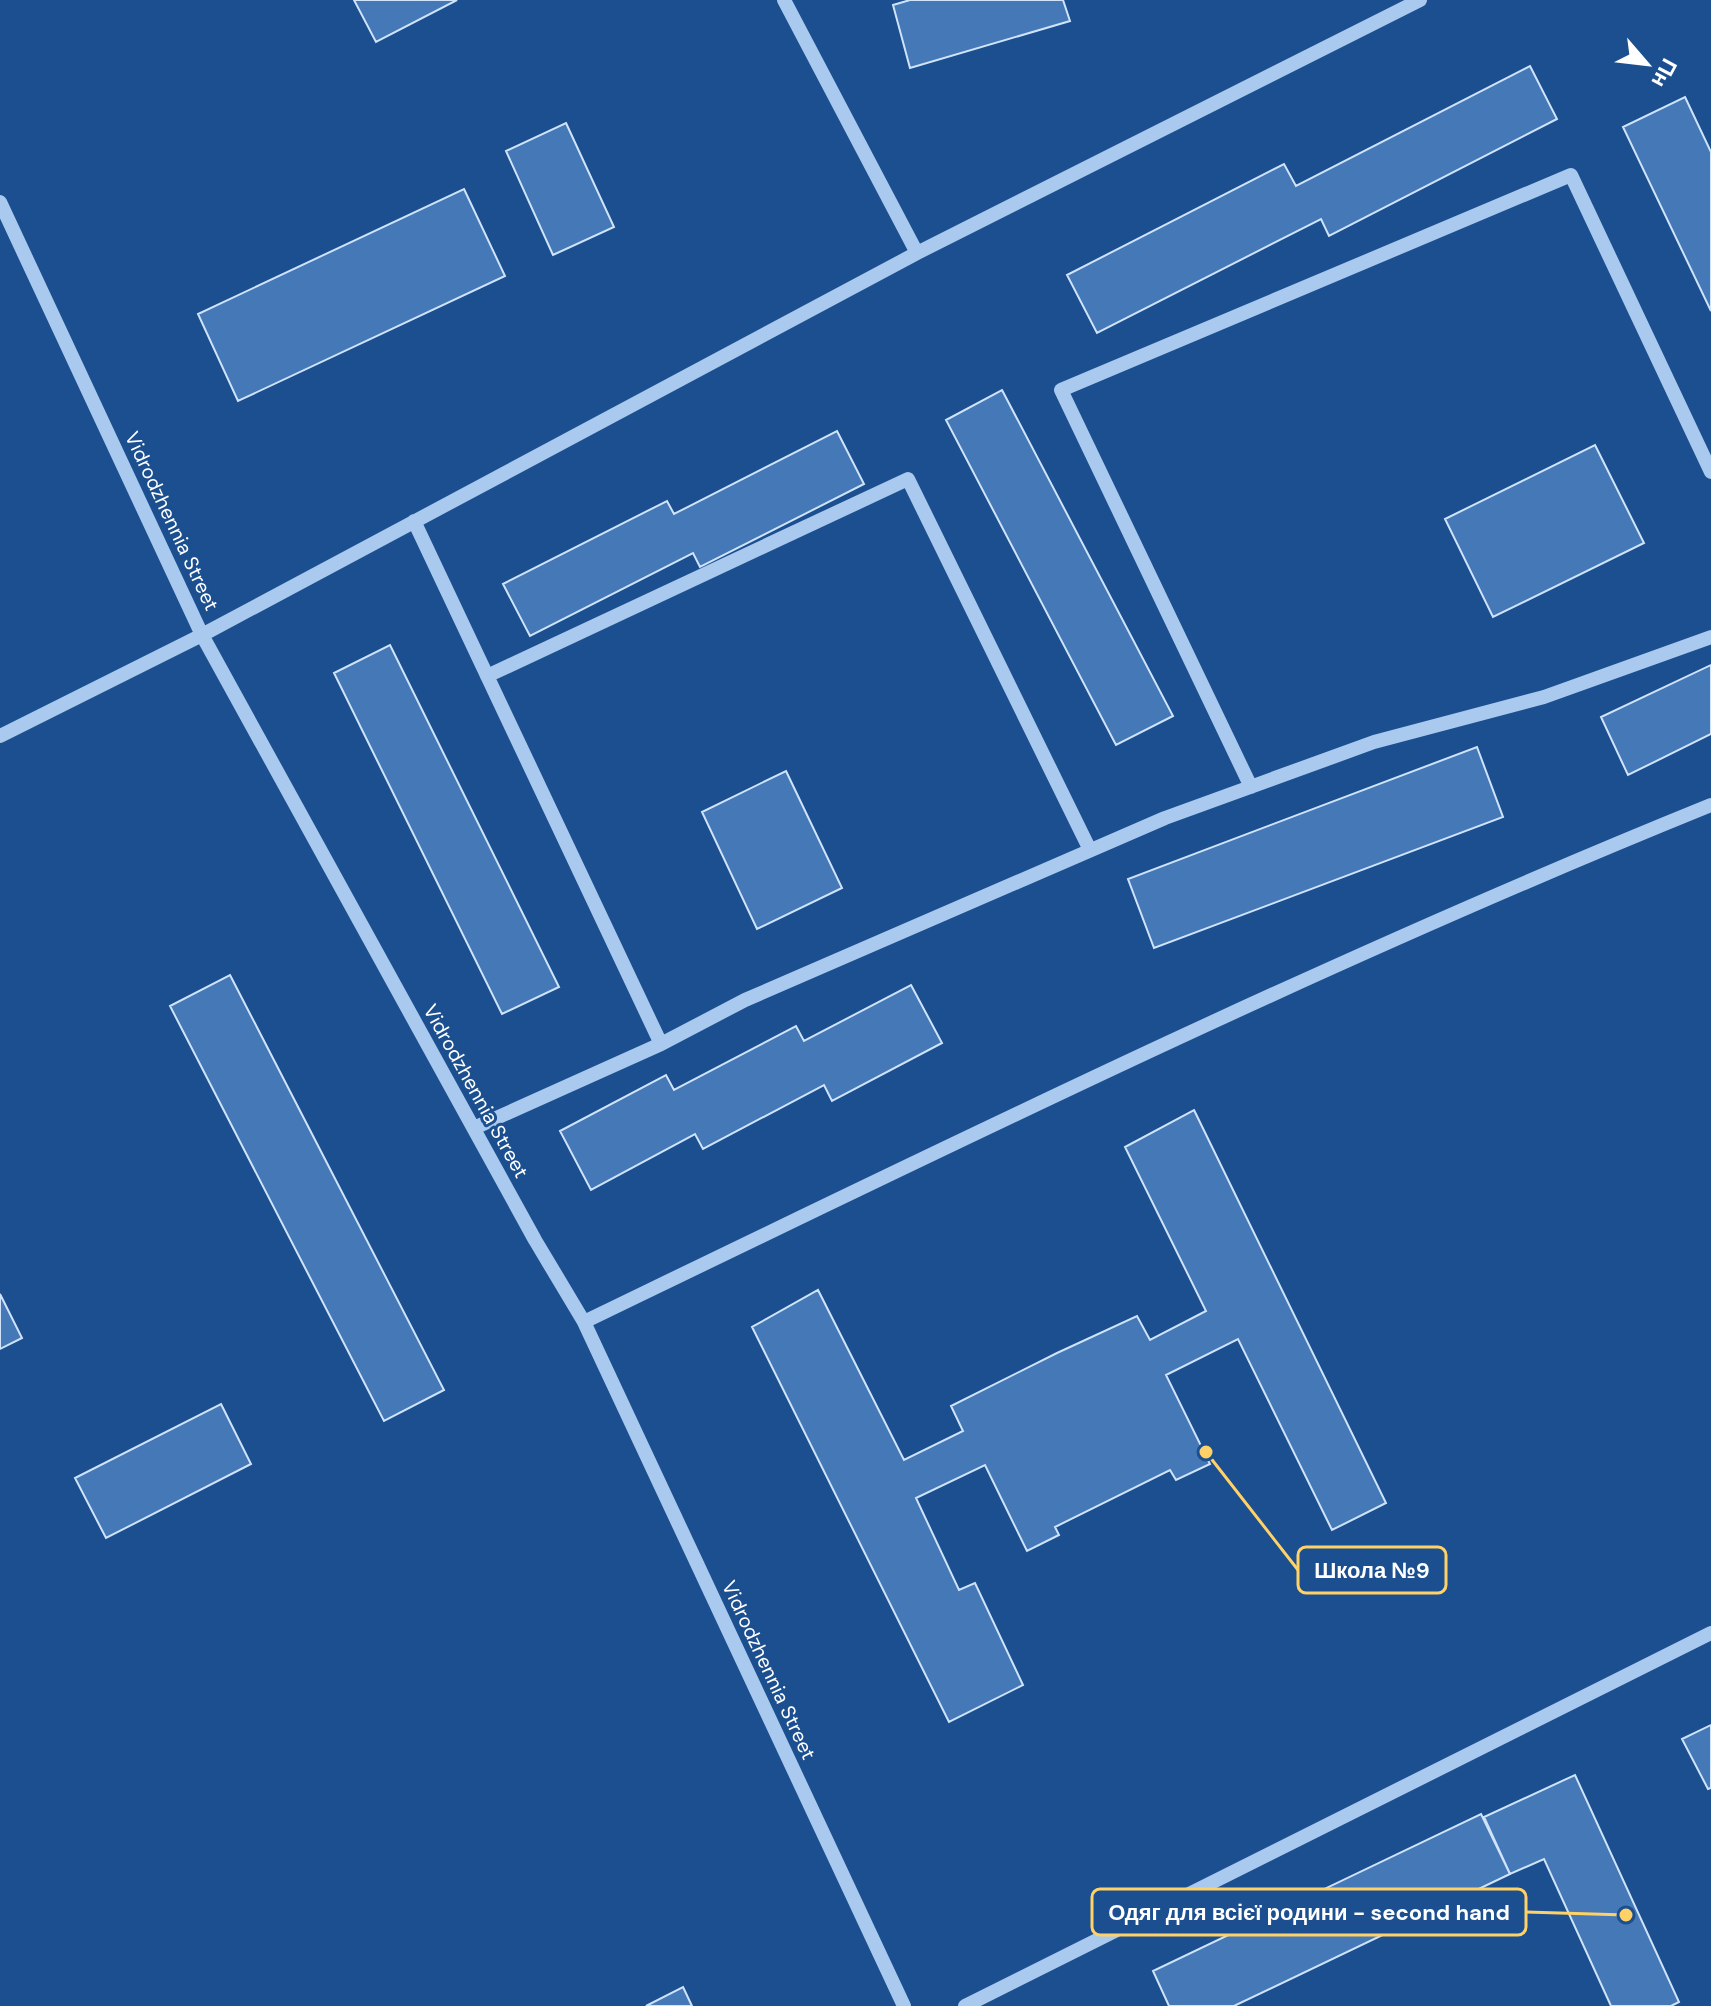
<svg xmlns="http://www.w3.org/2000/svg" width="1711" height="2006" viewBox="0 0 1711 2006" font-family="'DM Sans',sans-serif">
<style>
.building{fill:#4478b7;stroke:#cfe3fa;stroke-width:2}
.lines{fill:none;stroke-linecap:round;stroke-linejoin:round}
.minor{stroke:#a9c9ee;stroke-width:14}
.labels{text-anchor:middle;stroke-width:6;stroke-linejoin:round;paint-order:stroke}
.street-label{font-size:20px;fill:#fff;stroke:#1b4f8f}
.leader{fill:none;stroke:#ffd166;stroke-width:3}
.callout-dot{fill:#ffd166;stroke:#1b4f8f;stroke-width:3}
.callout{fill:#1b4f8f;stroke:#ffd166;stroke-width:3}
.callout-label{font-size:22px;text-anchor:middle;font-weight:bold;fill:#fff}
</style>
<rect width="100%" height="100%" fill="#1b4f8f"/>
<path class="building" d="M354 0H457L376 42Z
M910 0H1063L1070 21 910 68 893 5Z
M1530 66 1557 119 1329 236 1321 219 1097 333 1067 275 1284 164 1296 186Z
M1685 97 1711 152V311L1623 127Z
M566 123 614 227 553 255 506 151Z
M464 189 505 276 238 401 198 314Z
M1002 390 1173 716 1116 745 946 420Z
M837 431 864 484 700 567 693 553 530 636 503 584 667 501 674 514Z
M1595 445 1644 543 1493 617 1445 519Z
M390 645 559 987 502 1014 334 673Z
M1711 665V734L1628 775 1601 717Z
M1477 747 1503 817 1154 948 1128 879Z
M786 771 842 888 757 929 702 812Z
M230 975 444 1390 384 1421 170 1006Z
M911 985 942 1043 832 1101 824 1085 703 1149 695 1134 591 1190 560 1131 666 1075 674 1090 796 1026 804 1041Z
M1194 1110 1386 1503 1332 1530 1238 1339 1166 1375 1210 1464 1176 1480 1170 1470 1055 1527 1059 1535 1027 1551 985 1465 916 1498 959 1590 975 1583 1023 1685 949 1722 752 1327 818 1290 904 1460 963 1431 951 1406 1057 1353 1137 1316 1150 1340 1206 1311 1125 1147Z
M0 1294 22 1338 0 1349Z
M221 1404 251 1464 106 1538 75 1478Z
M1711 1725V1788L1708 1789 1682 1739Z
M1575 1775 1679 2002 1671 2006H1611L1544 1859 1510 1874 1484 1817Z
M1481 1814 1510 1874 1234 2006H1169L1153 1971Z
M683 1987 692 2006H646Z"/>
<g class="lines">
<path class="minor" d="M784 0 917 253
M0 202 202 635 535 1240 584 1322 904 2006
M414 521 661 1044
M487 676 908 479 1090 850
M0 736 202 635 917 253 1420 0
M1251 787 1061 390 1571 175 1711 472
M474 1128 661 1044 745 1000 1165 818 1374 742 1544 697 1711 637
M584 1322C956 1142 1328 960 1711 805
M965 2006 1711 1633"/>
</g>
<g class="labels">
<g class="street-label">
<text transform="translate(172 521) rotate(65)" y="7">Vidrodzhennia Street</text>
<text transform="translate(476 1091) rotate(61)" y="7">Vidrodzhennia Street</text>
<text transform="translate(769 1670) rotate(65)" y="7">Vidrodzhennia Street</text>
</g>
</g>
<path class="leader" d="M1206 1452L1298 1570M1626 1915L1526 1912"/>
<g class="callout-dot">
<circle cx="1206" cy="1452" r="8"/>
<circle cx="1626" cy="1915" r="8"/>
</g>
<g class="callout">
<rect x="1298" y="1547" width="148" height="46" rx="8"/>
<rect x="1092" y="1889" width="434" height="46" rx="8"/>
</g>
<g class="callout-label">
<text x="1372" y="1578">Школа №9</text>
<text x="1309" y="1920">Одяг для всієї родини - second hand</text>
</g>
<g transform="translate(1647 64) rotate(118)" stroke="#1b4f8f" stroke-width="6" paint-order="stroke">
<path d="M0-6L14 30L0 20L-14 30Z" fill="#ffffff"/>
<text y="-12" font-size="22" font-weight="bold" text-anchor="middle" fill="#ffffff">Пн</text>
</g>
</svg>
